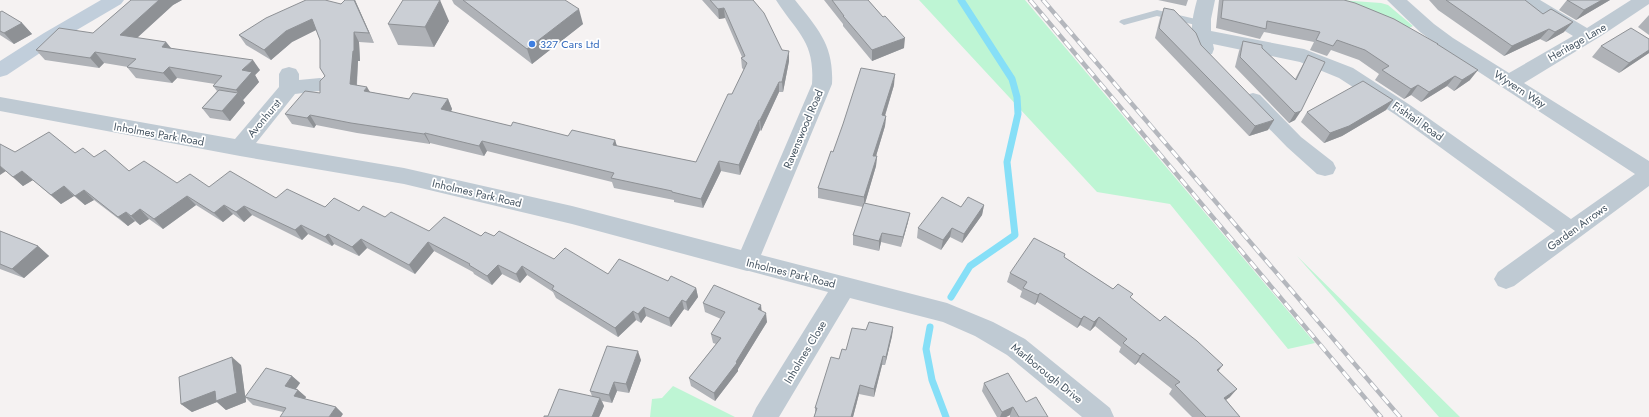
<svg xmlns="http://www.w3.org/2000/svg" width="1649" height="417" viewBox="0 0 1649 417" font-family="Jost,sans-serif">
<style>
.green{fill:#bef5d4}
.lines{fill:none;stroke-linecap:round;stroke-linejoin:round}
.stream{stroke:#86dff7;stroke-width:7}
.lane{fill:#bfcad3;fill-rule:evenodd}
.street{fill:#bfcad3;fill-rule:evenodd}
.secondary{fill:#c1cedb;fill-rule:evenodd}
.rail-casing{stroke:#b4b7bd;stroke-width:4.5}
.rail{stroke:#fff;stroke-width:3;stroke-dasharray:9;stroke-linecap:butt}
.wall{fill:#afb2b7}
.shaded-wall{fill:#8e9195}
.building{fill:#cbcfd5;stroke:#8e9195}
.shop-dot{fill:#3f7fe0;stroke:#fff;stroke-width:1.5}
.labels{text-anchor:middle;stroke-width:3.5;stroke-linejoin:round;paint-order:stroke}
.street-label{font-size:11px;fill:#475663;stroke:#fff}
.shop-label{font-size:11px;fill:#366cbe;stroke:#fff;text-anchor:start}
</style>
<rect width="100%" height="100%" fill="#f5f2f2"/>
<path class="green" d="M919 0H1025L1315 343 1288 349 1170 204 1097 192Z
M1339 0 1381 3 1388 5 1413 26 1407 29Z
M1297 256 1460 417H1439Z
M673 386 735 417H650L652 399 662 398Z"/>
<g class="lines">
<path class="stream" d="M951 297 970 266 1015 235 1007 162 1018 114 1017 97 1012 79 961 0
M930 327 926 349 932 380 946 417"/>
<path class="lane" d="M1157 10 1200 20 1205 23 1200 26 1157 16 1124 25 1119 22 1121 20Z"/>
<path class="street" d="M776 0H795C818 29 834 45 832 84L761 255 947 303 993 322 1025 339 1110 408 1114 417H1082L1007 355 975 336 943 322 850 298 779 417H752L756 408 828 292 749 271H747L572 224 404 184 240 156 0 111V97L235 139 279 87V74L282 69 289 67 296 69 299 74V80L320 78 327 80 330 85 327 90 295 94 256 143 404 168 572 206 741 250 812 84C815 41 797 33 776 0Z
M1197 0H1215L1211 19V31L1304 49 1353 68 1410 105 1571 219 1635 174 1439 46 1420 32 1387 0H1407L1434 24 1453 38 1509 73 1573 36 1521 4 1518 0H1540L1587 28 1631 0H1649V4L1601 36 1524 83 1649 161V186L1514 286 1506 289 1498 286 1494 279 1498 272 1555 231 1396 115 1339 78 1300 62 1213 44 1214 49 1212 54 1205 55 1198 54C1188 37 1192 18 1197 0Z
M1253 93 1260 95 1301 137 1333 162 1336 168 1333 174 1325 176 1317 174 1287 147 1246 105 1243 100 1246 95Z"/>
<path class="secondary" d="M101 0H124L121 4 58 41 7 75 0 77V61L44 33Z"/>
<defs>
<path id="rail" d="M1030 0 1381 417
M1043 0 1400 417"/>
</defs>
<use href="#rail" class="rail-casing"/>
<use href="#rail" class="rail"/>
</g>
<path class="wall" d="M131 0H182L173 5 137 38 166 42 171 48 260 70 255 75 259 82 243 100 245 103 230 121 210 118 202 108 217 91 213 86 215 84 177 78 172 83 136 78 127 67H128L104 63 99 68 45 60 36 50 93 33Z
M345 0H355L374 43 359 42 360 61H358L357 85 370 92 409 99H448L452 109 451 112 511 126 568 136 615 140 617 146 696 162 732 94 744 70 742 68 741 58 742 57 725 18 719 19 702 0H753L782 50 789 61 783 92H779L761 131 760 130 740 175 721 171 703 208 674 202V200L614 188 612 182 487 151 484 156 430 143V144L357 133 316 125 314 128 292 124 285 114 320 93 325 76 320 68V40L316 30 292 42 271 60 246 45 239 35 341 4Z
M452 0H565L583 24 532 64 454 4Z
M824 0H868L883 17 904 48 872 61 843 26V24Z
M1158 0H1188L1186 6Z
M1219 0H1344L1437 44 1470 80 1454 91 1447 86 1421 102 1411 95 1404 99 1375 80 1379 74 1359 60 1331 50 1327 56 1310 50 1314 42 1264 32 1260 39 1216 28Z
M1429 0H1525L1564 32 1546 42 1540 39 1504 56 1438 10Z
M1567 0H1610L1576 20 1559 10Z
M1164 8 1268 130 1249 136 1155 38 1160 18Z
M0 12 22 23 32 34 14 44 0 35Z
M1649 15V35L1638 27Z
M449 21 434 47 398 45 388 24Z
M1649 39V53L1619 73 1592 57 1601 46Z
M1243 41 1262 48 1295 79 1308 55 1295 120 1289 123 1235 67 1239 51Z
M894 85 885 116H886L885 126 876 156H877L876 166 865 203 908 222 901 247 881 242 879 251 853 245V235L863 207 818 198V188L833 152Z
M1393 100 1386 110 1342 136 1324 143 1301 122 1307 112Z
M15 152 75 153 94 157 129 171 177 183 209 187 325 207 359 211 385 217 429 231 481 236H494L554 259 608 274 668 281 696 288 698 297 688 311 684 309 671 327 646 316 641 323 636 320 618 337 556 298 553 292 527 275 520 283 502 274 492 285 474 274 473 272 434 251 415 274 367 248 359 256 334 244 332 246 308 234 302 240 252 215 244 222 233 214 223 222 196 205 163 229 149 219 140 225 135 221 128 226 94 200 85 205 74 196 61 204 33 180 23 186 6 171Z
M984 205 982 215 962 243 950 237 941 250 917 238 918 228 961 207Z
M0 231 38 246 49 256 24 278 0 269Z
M1064 257 1113 289 1131 298 1218 371 1230 397 1226 400 1240 417H1192L1169 394 1172 389 1138 362 1135 365 1119 352 1121 347 1095 326 1090 331 1080 325 1077 328 1037 302 1035 305 1020 297 1022 291 1007 282 1010 273Z
M703 303 762 311 767 322 738 369V371L715 401 691 386 689 378 716 344 713 343 711 334 721 319 705 312Z
M893 327 892 336 885 365H882L874 397 859 394 853 417H814L815 414V408L839 359 866 330Z
M641 360 629 393 617 391 612 403 602 401 604 406 599 417H544L548 416 592 396 590 391Z
M241 365 245 396 292 376 300 383 296 389 298 390 306 397 305 399 336 407 343 414 283 412 253 405 246 398V402L226 410 217 402 192 412 181 404Z
M984 383 1026 402 1048 417H1010V415L1006 417H997L982 391Z"/>
<path class="shaded-wall" d="M159 0H182L173 5 128 46 120 35Z
M354 0H355L374 43 369 33Z
M440 0 449 21 434 47 425 27Z
M1602 0H1610L1576 20 1584 10Z
M724 8 725 18 719 19 718 9Z
M579 9 583 24 532 64 527 49Z
M312 19 318 29 292 42 271 60 264 50 286 31Z
M1573 22 1564 32 1546 42 1555 32Z
M22 23 32 34 14 44 4 33Z
M1549 29 1540 39 1504 56 1512 46Z
M354 32 359 42 360 61H358L356 94 350 84Z
M905 38 904 48 872 61V50Z
M166 42 174 52 162 47Z
M1649 50V53L1619 73 1629 63Z
M789 51V61L783 92 782 82Z
M95 52 104 63 99 68 90 58Z
M253 60 260 70 255 75 259 82 243 100 236 90 242 70Z
M169 67 177 78 172 83 163 73Z
M1478 70 1470 80 1454 91 1462 80Z
M895 74 894 85 882 125V115Z
M1455 76 1447 86 1421 102 1429 92Z
M779 82V92L761 131 760 120Z
M1418 85 1411 95 1404 99 1411 89Z
M367 87 373 97 364 91Z
M238 93 245 103 230 121 222 111Z
M448 99 452 109 446 120 441 109Z
M1393 100 1386 110 1342 136 1324 143 1330 133Z
M1301 111 1295 120 1289 123 1295 113Z
M310 115 316 125 314 128 307 118Z
M886 116 885 126 873 166V156Z
M759 120 760 130 740 175 739 165Z
M1274 120 1268 130 1249 136 1255 126Z
M425 133 430 143V144L424 134Z
M615 140 618 150 613 145Z
M482 141 487 151 484 156 479 146Z
M877 156 876 166 864 207V197Z
M719 161 721 171 703 208 701 199Z
M0 166 6 171 0 175Z
M22 171 33 180 23 186 13 177Z
M64 186 74 196 61 204 51 195Z
M84 190 94 200 85 205 75 196Z
M187 196 196 205 163 229 154 219Z
M224 205 233 214 223 222 214 213Z
M984 205 982 215 962 243 964 234Z
M244 206 252 215 244 222 236 212Z
M140 209 149 219 140 225 131 216Z
M126 212 135 221 128 226 118 217Z
M910 213 908 222 901 247 903 237Z
M301 225 308 234 302 240 295 230Z
M952 228 950 237 941 250 943 240Z
M882 233 881 242 879 251V241Z
M328 234 334 244 332 246 325 237Z
M361 239 367 248 359 256 352 247Z
M428 242 434 251 415 274 409 265Z
M38 246 49 256 24 278 12 269Z
M498 265 502 274 492 285 487 276Z
M522 266 527 275 520 283 516 274Z
M696 288 698 297 688 311 686 302Z
M1040 293 1037 302 1035 305 1038 295Z
M682 300 684 309 671 327 669 318Z
M761 305 762 314 758 309Z
M644 307 646 316 641 323 638 314Z
M633 311 636 320 618 337 615 328Z
M766 313 767 322 738 369V371L715 401 714 393 736 362Z
M1084 316 1080 325 1077 328 1081 319Z
M1099 317 1095 326 1090 331 1094 322Z
M893 327 892 336 885 365 886 357Z
M638 351 641 360 629 393 626 384Z
M1143 353 1138 362 1135 365 1140 356Z
M883 356 882 365 874 397V389Z
M232 357 241 365 246 402 226 410 217 402 192 412 181 404Z
M1223 365 1216 374 1217 370Z
M292 376 300 383 292 394 285 386Z
M614 382 617 391 612 403 609 395Z
M860 385 859 394 853 417H851Z
M1237 389 1230 397 1217 406 1224 398Z
M298 390 306 397 302 404 294 396Z
M600 398 604 406 599 417H592Z
M336 407 343 414 341 417H329Z
M1013 407 1010 415 1006 417H1000L1002 412Z"/>
<path class="building" d="M131 0H159L120 35 166 42 162 47 253 60 242 70 252 72 236 90 213 86 222 76 169 67 163 73 127 67 136 59 95 52 90 58 36 50 59 28 93 33Z
M306 0H325L341 4 345 0H354L369 33 354 32V51H353L350 84 367 87 364 91 409 99 413 93 448 99 441 109 511 126 513 122 568 136 572 130 615 140 613 145 696 162 728 94H732L747 63 741 58 745 56 724 8 718 9 710 0H753L764 13 782 50 789 51 782 82H779L760 120H759L739 165 719 161 701 199 672 192V191L611 178 614 173 482 141 479 146 425 133 424 134 351 123 310 115 307 118 285 114 305 91 320 93V81L325 76 320 68V40L312 19 286 31 264 50 239 35 266 18Z
M403 0H440L425 27 388 24Z
M463 0H565L579 9 527 49Z
M832 0H868L883 17 885 16 905 38 872 50 843 16H844Z
M1223 0H1344L1355 3 1394 19 1438 44H1437L1478 70 1462 80 1455 76 1429 92 1418 85 1411 89 1382 70 1389 66 1365 50 1337 40 1333 46 1316 40 1320 32 1267 21 1266 29 1221 18Z
M1446 0H1525L1543 14 1551 9 1573 22 1555 32 1549 29 1512 46Z
M1567 0H1602L1584 10Z
M1164 8 1174 10 1196 33 1201 45 1274 120 1255 126 1159 28Z
M2 11 22 23 4 33 0 31V12Z
M1631 28 1649 39V50L1629 63 1601 46Z
M1243 41 1262 45V48L1296 80 1308 55 1325 62 1301 111 1295 113 1240 57Z
M861 68 895 74 882 115 886 116 873 156H877L864 197 818 188 831 151 833 152 843 124Z
M1363 81 1393 100 1349 126 1330 133 1307 112Z
M219 90 238 93 222 111 202 108Z
M49 132 75 153 83 148 94 157 105 150 129 171 144 161 177 183 190 174 209 187 230 171 276 198 287 189 325 207 334 198 359 211 363 206 385 217 391 212 429 231 444 217 481 236 485 232 494 236 499 231 554 259 565 248 608 274 619 259 668 281 671 276 696 288 686 302 682 300 669 318 644 307 638 314 633 311 615 328 552 289 554 286 522 266 516 274 498 265 487 276 469 265 470 264 428 242 409 265 361 239 352 247 328 234 325 237 301 225 295 230 244 206 236 212 224 205 214 213 187 196 154 219 140 209 131 216 126 212 118 217 84 190 75 196 64 186 51 195 22 171 13 177 0 166V144L15 152Z
M942 197 961 207 968 197 984 205 964 234 952 228 943 240 918 228Z
M864 203 910 213 903 237 882 233 879 241 853 235Z
M0 231 38 246 12 269 0 264Z
M1034 238 1065 254 1064 257 1113 289 1118 284 1133 294 1130 297 1160 321 1165 316 1197 341 1223 365 1217 370 1237 389 1224 398 1240 417H1206L1175 385 1180 382 1143 353 1140 356 1123 343 1127 339 1099 317 1094 322 1084 316 1081 319 1040 293 1038 295 1023 288 1027 282 1010 273Z
M714 285 761 305 758 309 766 313 736 362 737 363 714 393 689 378 721 338 711 334 725 312 703 303Z
M869 322 893 327 886 357 883 356 874 389 860 385 851 417H814L817 408H815L831 357 839 359 842 349 846 350 852 328 866 330Z
M607 346 638 351 626 384 614 382 609 395 590 391Z
M232 357 237 393 216 401 215 391 181 404 179 377Z
M266 368 292 376 285 386 298 390 294 396 336 407 329 417H280L286 408 245 397Z
M1008 373 1026 402 1036 397 1048 417H1019L1013 407 1002 412 984 383Z
M559 389 600 398 592 417H544V416H548Z"/>
<circle class="shop-dot" cx="532" cy="44" r="4"/>
<g class="labels">
<g class="street-label">
<text transform="translate(1577 42) rotate(-30)" y="4">Heritage Lane</text>
<text transform="translate(1520 89) rotate(33)" y="4">Wyvern Way</text>
<text transform="translate(264 118) rotate(-50)" y="4">Avonhurst</text>
<text transform="translate(1418 121) rotate(35)" y="4">Fishtail Road</text>
<text transform="translate(803 129) rotate(-67)" y="4">Ravenswood Road</text>
<text transform="translate(159 134) rotate(10)" y="4">Inholmes Park Road</text>
<text transform="translate(477 193) rotate(13)" y="4">Inholmes Park Road</text>
<text transform="translate(1577 227) rotate(-36)" y="4">Garden Arrows</text>
<text transform="translate(791 273) rotate(14)" y="4">Inholmes Park Road</text>
<text transform="translate(805 352) rotate(-59)" y="4">Inholmes Close</text>
<text transform="translate(1047 373) rotate(39)" y="4">Marlborough Drive</text>
</g>
<g class="shop-label">
<text x="540" y="48">327 Cars Ltd</text>
</g>
</g>
</svg>
